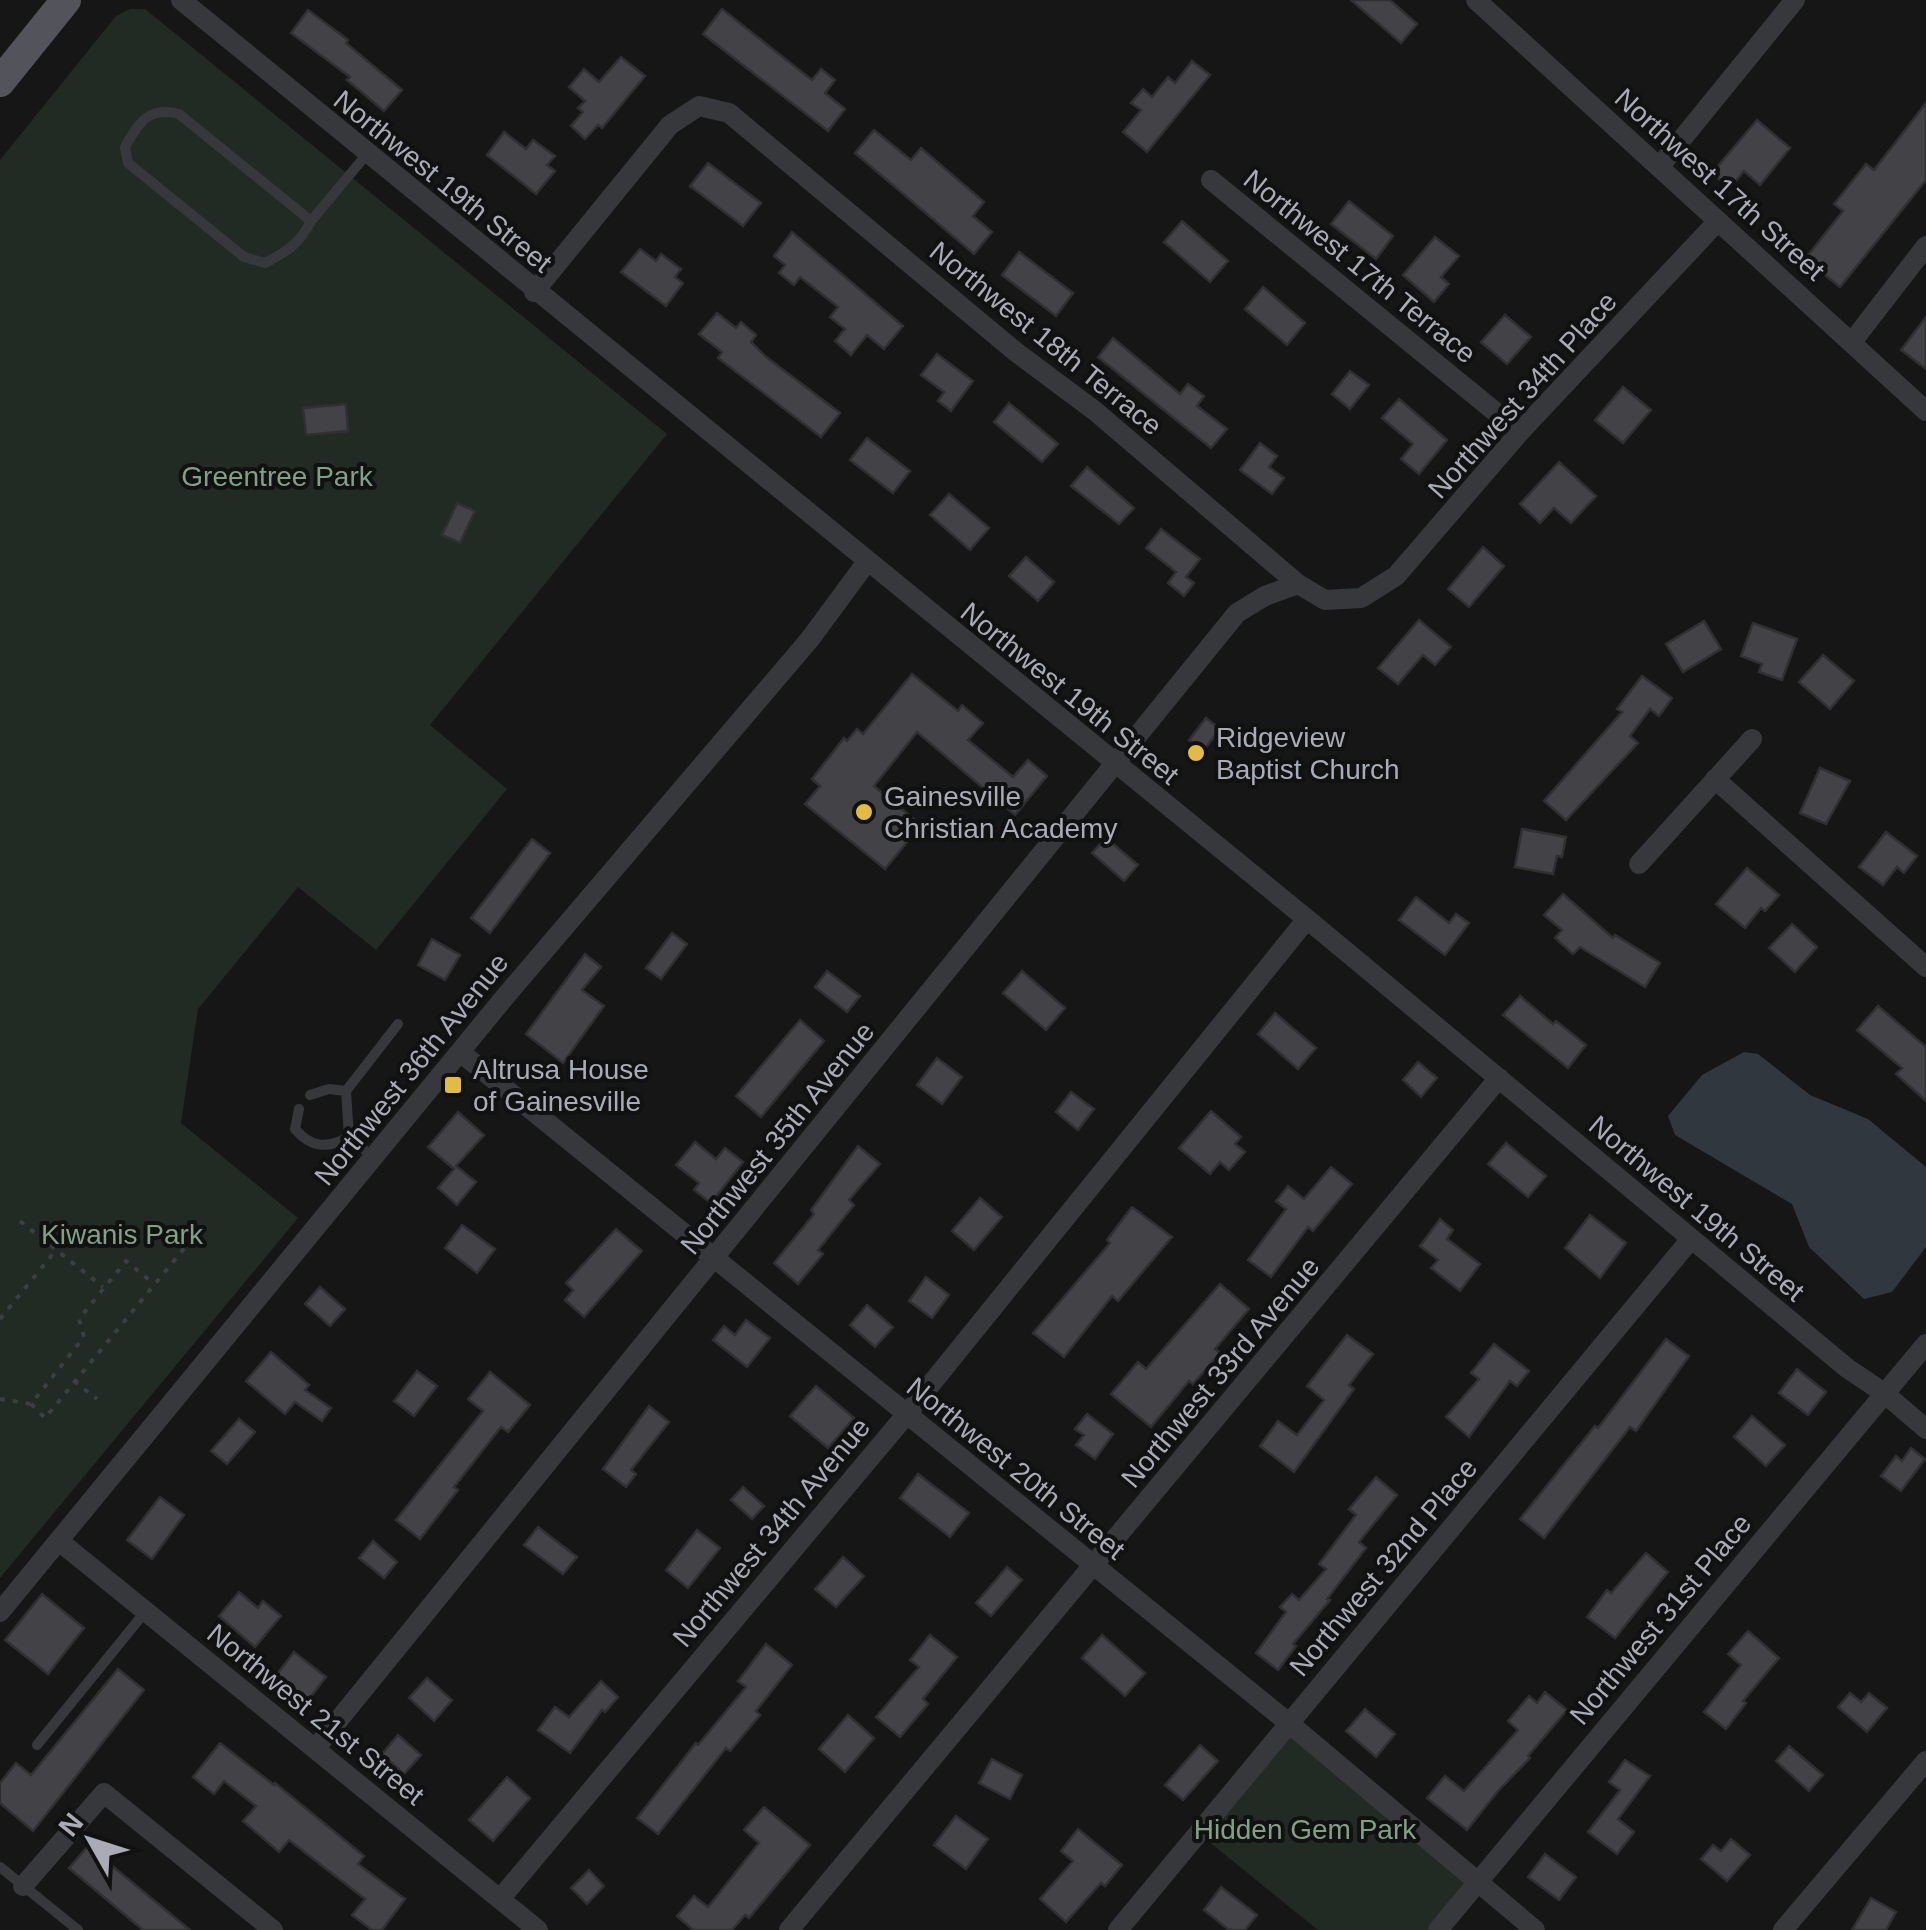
<svg xmlns="http://www.w3.org/2000/svg" width="1926" height="1930" viewBox="0 0 1926 1930" font-family="Arial,sans-serif">
<style>
.green{fill:#222a24}
.water{fill:#30373f}
.building{fill:#434347;stroke:#303033;stroke-width:2.5}
.lines{fill:none;stroke-linecap:round;stroke-linejoin:round}
.path{stroke:#3d3e43;stroke-width:4;stroke-dasharray:5 8;stroke-linecap:butt}
.service{stroke:#37383c;stroke-width:10}
.minor{stroke:#37383c;stroke-width:20}
.primary{stroke:#53545b;stroke-width:30}
.poi-dot{fill:#e1bb44;stroke:#111112;stroke-width:4}
.labels{text-anchor:middle;stroke-width:8;stroke-linejoin:round;paint-order:stroke}
.street-label{font-size:28px;fill:#a9acb6;stroke:#111112}
.park-label{font-size:28px;fill:#82a086;stroke:#111112}
.poi-label{font-size:28px;fill:#a9acb6;stroke:#111112;text-anchor:start}
</style>
<rect width="100%" height="100%" fill="#161617"/>
<path class="green" d="M130 9H145L667 434 430 725 507 789 376 950 298 887 198 1009 181 1123 298 1218 0 1578V160L116 16Z
M1290 1724 1476 1883 1438 1930H1318L1198 1833Z"/>
<path class="water" d="M1744 1052 1758 1054 1810 1095 1868 1119 1926 1167V1247L1892 1292 1864 1299 1809 1247 1792 1204 1675 1135 1668 1116 1702 1075Z"/>
<path class="building" d="M1351 0H1390L1417 24 1401 43Z
M722 9 812 80 821 69 835 80 825 93 845 109 828 131 703 34Z
M308 10 348 40 346 43 402 90 384 111 347 80 350 77 291 33Z
M621 57 645 76 602 128 598 125 585 139 571 126 583 112 578 108 585 101 569 87 584 69 599 82Z
M1192 61 1210 75 1147 152 1123 132 1141 110 1131 103 1143 89 1152 97 1168 77 1175 83Z
M1926 103V180L1840 287 1805 259 1843 211 1834 204 1866 164 1874 170Z
M1757 120 1790 148 1760 185 1744 171 1730 188 1712 173Z
M874 130 911 160 921 148 984 202 973 216 992 232 974 254 855 153Z
M504 132 526 149 533 140 555 156 547 165 555 171 536 194 487 155Z
M708 163 761 203 743 226 690 186Z
M1349 201 1393 236 1376 259 1331 224Z
M1182 221 1228 261 1210 282 1164 242Z
M792 232 903 326 884 349 867 335 851 355 835 341 845 329 830 317 838 307 800 277 794 285 779 273 785 265 774 256Z
M1435 237 1459 256 1441 277 1449 284 1434 302 1403 275Z
M640 249 656 261 661 254 681 269 675 277 683 283 666 306 621 272Z
M1019 252 1073 293 1056 316 1002 275Z
M1263 287 1305 323 1287 345 1245 309Z
M717 313 736 328 741 322 756 335 751 342 765 356 840 413 821 437 718 358 722 352 699 334Z
M1505 315 1531 337 1507 364 1481 342Z
M1926 317V369L1901 350Z
M1113 338 1180 394 1188 384 1204 396 1197 406 1227 429 1211 448 1098 357Z
M937 354 973 381 951 411 938 401 944 392 921 375Z
M1350 371 1369 385 1350 409 1332 394Z
M1623 387 1651 410 1623 443 1595 420Z
M1399 399 1447 440 1419 474 1401 459 1413 444 1382 418Z
M1009 403 1058 444 1042 462 994 422Z
M346 404 348 431 306 435 303 408Z
M867 438 910 471 893 493 850 460Z
M1260 443 1277 456 1269 467 1284 478 1272 494 1240 470Z
M1559 462 1596 496 1571 523 1554 508 1540 523 1520 504Z
M1087 467 1134 508 1119 524 1071 486Z
M949 494 989 528 970 550 930 515Z
M457 503 475 511 460 543 442 535Z
M1161 529 1200 559 1186 577 1194 583 1184 596 1168 583 1176 572 1146 548Z
M1483 547 1504 566 1469 607 1448 589Z
M1026 557 1054 582 1038 601 1009 576Z
M1419 620 1451 647 1435 665 1423 655 1398 684 1378 668Z
M1704 621 1721 649 1683 672 1666 644Z
M1753 623 1797 639 1782 680 1759 672 1762 664 1741 656Z
M1823 655 1854 681 1830 709 1799 682Z
M912 674 958 711 962 705 983 723 968 740 1013 777 1028 760 1047 776 1015 815 917 732 874 786 921 825 885 869 805 804 820 786 812 779 844 738 847 741 857 729 863 734Z
M1642 676 1672 698 1659 716 1650 709 1630 736 1638 743 1566 820 1544 801 1622 712 1617 709Z
M1206 718 1220 729 1203 751 1189 740Z
M1820 768 1850 781 1826 824 1800 813Z
M1522 829 1566 837 1562 857 1557 856 1553 874 1515 867Z
M1886 832 1917 856 1904 873 1897 867 1883 885 1859 867Z
M1106 838 1138 865 1124 881 1092 853Z
M532 839 550 853 490 933 471 918Z
M1747 868 1779 895 1765 911 1761 908 1745 928 1716 904Z
M1563 894 1613 938 1615 935 1660 963 1645 987 1580 947 1573 954 1555 938 1562 930 1544 915Z
M1416 897 1449 923 1456 914 1469 923 1445 955 1399 920Z
M1792 924 1817 947 1795 972 1769 948Z
M672 933 687 944 661 979 646 968Z
M432 939 460 955 445 980 418 965Z
M585 954 601 967 582 990 604 1006 563 1063 526 1034Z
M827 971 860 996 847 1012 815 987Z
M1022 971 1065 1008 1046 1030 1003 993Z
M1520 996 1553 1024 1556 1021 1586 1045 1568 1068 1503 1015Z
M1878 1006 1926 1047V1101L1896 1074 1902 1068 1857 1030Z
M1275 1013 1316 1048 1298 1069 1258 1034Z
M800 1020 824 1041 761 1117 736 1096Z
M937 1058 962 1077 942 1104 917 1085Z
M1418 1062 1437 1078 1421 1097 1403 1080Z
M1071 1092 1094 1109 1078 1130 1056 1112Z
M1211 1111 1241 1137 1235 1144 1245 1152 1229 1170 1220 1162 1210 1174 1179 1148Z
M458 1112 484 1135 456 1166 476 1182 457 1205 438 1188 454 1169 428 1147Z
M695 1142 716 1159 725 1148 743 1162 711 1203 694 1190 699 1183 676 1165Z
M1506 1143 1546 1176 1528 1197 1488 1164Z
M858 1146 880 1164 849 1200 854 1205 818 1250 823 1254 798 1284 774 1263 814 1214 811 1210Z
M1331 1167 1352 1184 1313 1231 1308 1227 1271 1277 1248 1260 1286 1209 1276 1201 1288 1186 1304 1199Z
M980 1198 1002 1217 974 1250 952 1231Z
M1132 1207 1172 1237 1118 1301 1112 1296 1064 1357 1033 1333 1110 1243 1107 1240Z
M1590 1215 1626 1243 1600 1278 1565 1248Z
M1440 1219 1453 1230 1447 1239 1480 1264 1460 1291 1431 1268 1438 1260 1420 1246Z
M462 1225 495 1249 477 1273 445 1248Z
M616 1229 642 1251 584 1317 565 1300 573 1290 566 1283Z
M926 1277 949 1295 932 1318 909 1301Z
M1220 1284 1249 1309 1215 1349 1220 1353 1193 1384 1189 1381 1151 1427 1111 1394 1138 1362 1146 1369Z
M320 1287 345 1309 330 1326 305 1304Z
M867 1305 893 1327 875 1347 850 1325Z
M746 1320 770 1338 747 1367 713 1340 724 1326 735 1335Z
M1347 1335 1373 1354 1349 1385 1354 1389 1294 1472 1260 1446 1278 1421 1297 1435 1324 1400 1307 1386Z
M1666 1339 1689 1356 1636 1431 1630 1427 1544 1538 1520 1519 1595 1426 1598 1428Z
M1494 1344 1529 1371 1517 1386 1510 1381 1469 1437 1446 1417 1479 1379 1471 1373Z
M271 1352 309 1385 305 1390 331 1408 322 1421 295 1402 285 1414 246 1381Z
M1797 1369 1826 1392 1808 1415 1779 1393Z
M417 1371 437 1386 414 1416 394 1401Z
M490 1372 530 1405 508 1432 501 1427 454 1487 458 1490 420 1539 396 1520 483 1411 468 1399Z
M816 1386 854 1418 828 1448 790 1416Z
M649 1406 669 1422 631 1470 636 1474 626 1487 603 1469Z
M1087 1414 1113 1434 1095 1459 1076 1445 1084 1435 1075 1429Z
M1752 1416 1785 1445 1766 1466 1734 1437Z
M239 1419 255 1432 227 1464 211 1451Z
M1911 1448 1925 1459 1901 1491 1881 1476 1896 1456 1902 1461Z
M918 1474 969 1513 950 1537 900 1498Z
M1376 1477 1397 1495 1359 1542 1366 1548 1327 1599 1330 1600 1293 1644 1296 1646 1278 1670 1256 1653 1286 1612 1280 1607 1292 1594 1299 1600 1326 1569 1319 1564 1356 1515 1349 1509Z
M743 1487 764 1506 752 1519 731 1500Z
M160 1497 184 1515 152 1559 127 1540Z
M538 1527 577 1557 563 1574 524 1545Z
M697 1530 720 1548 688 1588 666 1570Z
M373 1541 397 1562 384 1578 359 1558Z
M1646 1553 1668 1572 1615 1638 1587 1617 1607 1590 1611 1593Z
M843 1557 864 1576 836 1607 815 1589Z
M1007 1567 1022 1580 991 1616 976 1603Z
M239 1592 258 1608 263 1601 281 1616 255 1647 219 1616Z
M42 1594 84 1628 48 1674 5 1640Z
M1748 1631 1779 1658 1743 1701 1746 1703 1726 1729 1704 1712 1741 1665 1728 1654Z
M930 1635 957 1657 923 1699 928 1704 900 1737 876 1717 919 1667 910 1660Z
M1102 1635 1145 1673 1125 1696 1082 1658Z
M766 1644 792 1665 756 1711 760 1715 730 1751 726 1748 658 1834 637 1818 696 1743 698 1745 746 1687 738 1681Z
M294 1652 326 1677 306 1703 274 1678Z
M118 1669 144 1690 33 1831 0 1803V1783L16 1763 31 1775Z
M427 1678 452 1700 434 1721 409 1698Z
M601 1681 618 1697 605 1712 602 1710 570 1753 538 1730 555 1707 569 1717Z
M1545 1692 1567 1710 1528 1756 1530 1758 1498 1791 1467 1830 1427 1798 1445 1776 1464 1791 1518 1730 1508 1721 1529 1696 1537 1703Z
M1850 1693 1861 1702 1869 1693 1887 1708 1867 1732 1838 1707Z
M1365 1709 1395 1734 1376 1757 1346 1731Z
M848 1715 874 1738 845 1772 819 1749Z
M398 1735 421 1755 404 1774 382 1754Z
M220 1743 274 1785 275 1783 364 1856 358 1864 405 1899 382 1930H372L352 1915 365 1899 289 1840 279 1852 243 1821 256 1806 224 1781 214 1794 193 1777Z
M1200 1745 1218 1761 1183 1800 1165 1785Z
M1789 1746 1823 1775 1809 1791 1776 1761Z
M992 1759 1022 1775 1010 1799 979 1783Z
M1625 1760 1650 1776 1618 1819 1634 1832 1617 1854 1588 1832 1620 1790 1609 1782Z
M507 1777 530 1798 493 1841 469 1820Z
M764 1807 810 1845 749 1918 745 1915 732 1930H693L677 1916 694 1896 708 1907 759 1843 744 1830Z
M956 1816 988 1839 966 1869 934 1845Z
M1078 1829 1122 1865 1105 1886 1101 1883 1066 1922 1040 1899 1073 1861 1061 1851Z
M1731 1839 1750 1855 1727 1881 1701 1859 1713 1845 1721 1851Z
M88 1846 190 1930H143L69 1868Z
M1545 1854 1576 1877 1559 1900 1528 1877Z
M589 1870 604 1886 587 1904 571 1888Z
M1221 1887 1257 1915 1245 1930H1229L1204 1910Z
M1871 1898 1896 1912 1886 1930H1852Z"/>
<g class="lines">
<path class="path" d="M20 1221 103 1287
M0 1319 56 1250
M74 1381 97 1399
M0 1399 31 1404 84 1337 79 1319 126 1261 154 1284
M31 1404 45 1418 191 1240"/>
<path class="service" d="M311 221C300 243 287 252 265 263L244 257 128 163 125 147C139 122 149 106 179 114L311 221 367 154
M310 1095 329 1089 346 1091
M299 1109 295 1129C311 1148 327 1149 349 1137
M373 1157 349 1137 346 1091 398 1024
M37 1745 145 1612
M0 1867 78 1930"/>
<path class="minor" d="M181 0 1307 919 1847 1368 1884 1393 1926 1429
M1476 0 1926 411
M1660 166 1795 0
M1211 180 1520 432
M534 292 670 125 699 106 729 113 1016 352 1095 411 1298 584 1325 600 1361 598 1396 576 1520 432 1718 221
M1852 342 1926 246
M1715 779 1926 967
M1639 864 1752 739
M460 1052 1290 1724 1535 1930
M59 1541 538 1930
M0 1612 504 998 810 639 866 563
M315 1749 1237 613 1265 596 1298 584
M23 1886 104 1793 273 1930
M500 1899 906 1415 1307 919
M789 1930 1499 1078
M1118 1930 1691 1239
M1438 1930 1926 1344
M1783 1930 1926 1761"/>
<path class="primary" d="M0 82 66 0"/>
</g>
<g class="poi-dot">
<circle cx="1196" cy="753" r="10"/>
<circle cx="864" cy="812" r="10"/>
<rect x="443" y="1075" width="20" height="20" rx="5"/>
</g>
<g class="labels">
<g class="street-label">
<text transform="translate(443 181) rotate(39)" y="10">Northwest 19th Street</text>
<text transform="translate(1720 184) rotate(42)" y="10">Northwest 17th Street</text>
<text transform="translate(1360 266) rotate(39)" y="10">Northwest 17th Terrace</text>
<text transform="translate(1046 338) rotate(39)" y="10">Northwest 18th Terrace</text>
<text transform="translate(1522 395) rotate(-48)" y="10">Northwest 34th Place</text>
<text transform="translate(1070 693) rotate(39)" y="10">Northwest 19th Street</text>
<text transform="translate(411 1069) rotate(-51)" y="10">Northwest 36th Avenue</text>
<text transform="translate(777 1138) rotate(-51)" y="10">Northwest 35th Avenue</text>
<text transform="translate(1697 1208) rotate(40)" y="10">Northwest 19th Street</text>
<text transform="translate(1220 1372) rotate(-50)" y="10">Northwest 33rd Avenue</text>
<text transform="translate(1016 1468) rotate(39)" y="10">Northwest 20th Street</text>
<text transform="translate(771 1532) rotate(-50)" y="10">Northwest 34th Avenue</text>
<text transform="translate(1383 1567) rotate(-50)" y="10">Northwest 32nd Place</text>
<text transform="translate(1660 1619) rotate(-50)" y="10">Northwest 31st Place</text>
<text transform="translate(316 1714) rotate(39)" y="10">Northwest 21st Street</text>
</g>
<g class="park-label">
<text x="277" y="486">Greentree Park</text>
<text x="122" y="1244">Kiwanis Park</text>
<text x="1305" y="1839">Hidden Gem Park</text>
</g>
<g class="poi-label">
<text x="1216" y="747">Ridgeview<tspan x="1216" dy="32">Baptist Church</tspan></text>
<text x="884" y="806">Gainesville<tspan x="884" dy="32">Christian Academy</tspan></text>
<text x="473" y="1079">Altrusa House<tspan x="473" dy="32">of Gainesville</tspan></text>
</g>
</g>
<g transform="translate(90 1840) rotate(309)" stroke="#111112" stroke-width="8" paint-order="stroke">
<path d="M0-8L18 38L0 25L-18 38Z" fill="#a9acb6"/>
<text y="-15" font-size="28" font-weight="bold" text-anchor="middle" fill="#a9acb6">N</text>
</g>
</svg>
